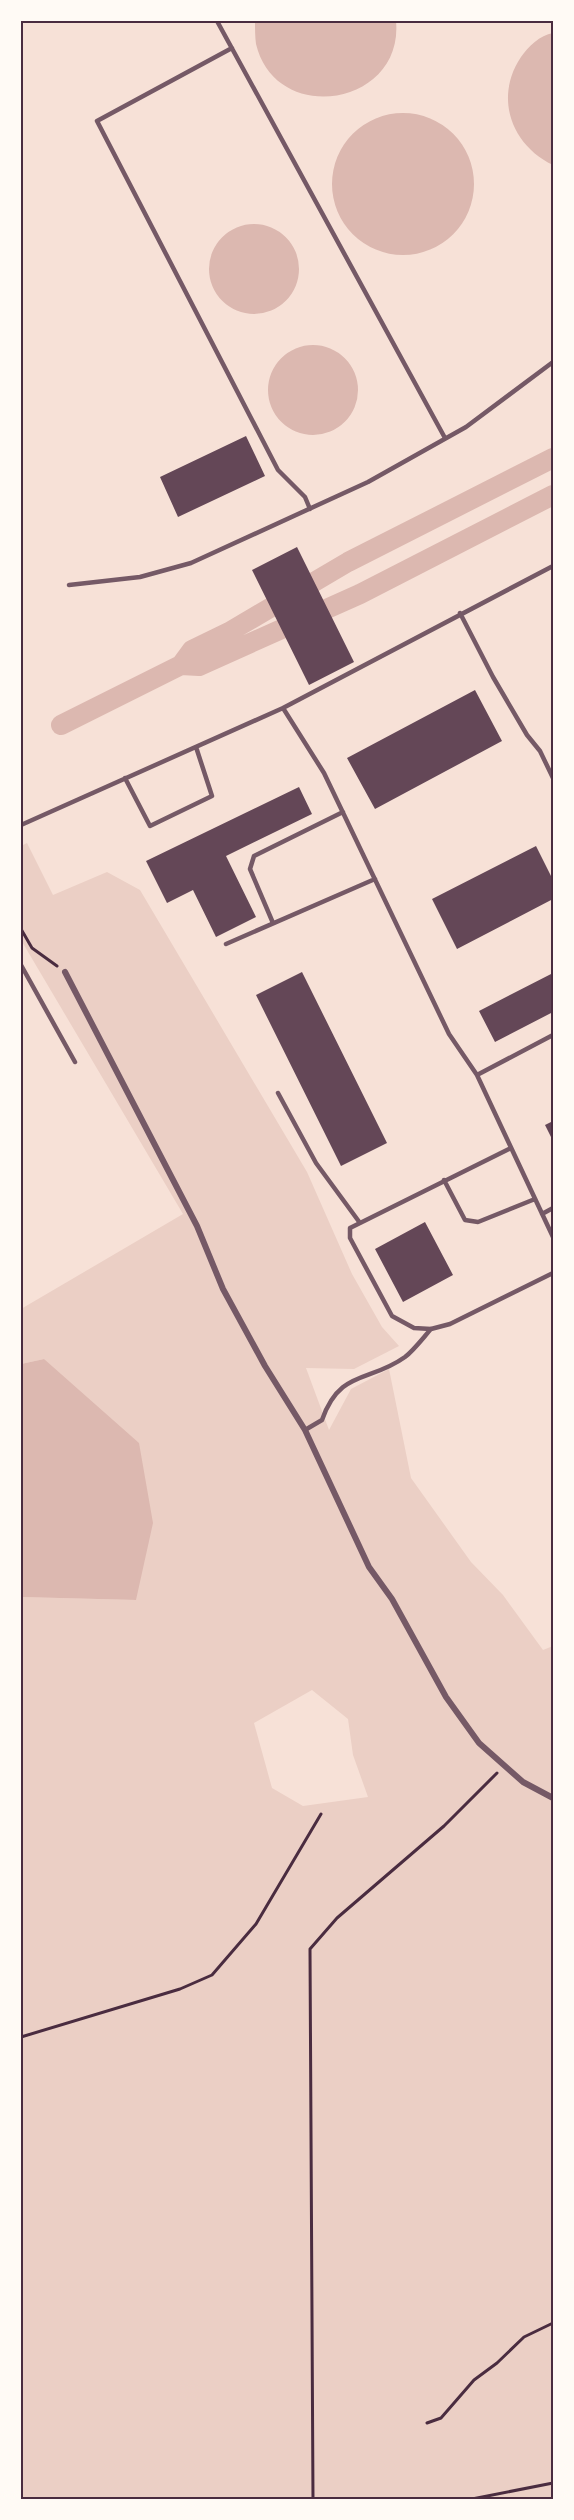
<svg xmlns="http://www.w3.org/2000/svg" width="574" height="2520" viewBox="0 0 574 2520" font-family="Barlow,sans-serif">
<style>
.green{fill:#ebcfc5;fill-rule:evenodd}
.water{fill:#dcb8b0}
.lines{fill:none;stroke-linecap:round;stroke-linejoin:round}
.canal{stroke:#dcb8b0;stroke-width:20}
.building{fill:#644757}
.path{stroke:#4a2c40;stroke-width:3}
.service{stroke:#755966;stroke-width:4.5}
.minor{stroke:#755966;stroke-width:6}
.neatline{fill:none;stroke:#4a2c40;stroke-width:2}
</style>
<rect width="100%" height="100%" fill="#f7e1d7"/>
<path class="green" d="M27 843 53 895 107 872 140 890 307 1172 352 1274 382 1327 399 1346 354 1369 306 1368 329 1430 351 1389 389 1369 411 1478 471 1562 503 1595 543 1650 553 1646V2499H21V1597L136 1600 44 1359 21 1364V1309L183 1214 21 940V846ZM312 1690 348 1719 353 1755 368 1797 303 1806 272 1788 254 1723Z"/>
<path class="water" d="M255 21H396C404 106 276 127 256 44 255 37 255 28 255 21Z
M553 33V165C511 145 494 97 521 57 528 47 540 35 553 33Z
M332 184a71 71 0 1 1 142 0a71 71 0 1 1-142 0Z
M209 269a45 45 0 1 1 90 0a45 45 0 1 1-90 0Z
M268 390a45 45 0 1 1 90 0a45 45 0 1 1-90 0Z
M44 1359 139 1443 153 1523 136 1600 21 1597V1364Z"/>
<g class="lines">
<path class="canal" d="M181 665 199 666 360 594 553 495
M61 725 181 665 192 650 229 632 348 562 553 458"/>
</g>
<path class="building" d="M246 436 265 476 178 517 160 477Z
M297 547 354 662 309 685 252 570Z
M475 690 502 741 375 809 347 758Z
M299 787 312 814 226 856 256 917 216 937 193 890 167 903 146 861Z
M536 846 553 880V899L457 949 432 899Z
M302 972 387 1143 341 1166 256 995Z
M553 973V1012L495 1042 479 1011Z
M553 1121V1141L545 1125Z
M425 1222 453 1275 403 1302 375 1249Z"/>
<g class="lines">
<path class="path" d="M21 929 32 948 57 966
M21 2037 180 1989 212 1975 256 1924 321 1814
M427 2423 441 2418 474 2380 497 2363 524 2337 553 2323
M313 2499 310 1949 337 1918 444 1826 497 1773
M472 2499 553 2483"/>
<path class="service" d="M217 21 445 438
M232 48 97 121 278 470 305 497 310 509
M69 585 140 577 191 563 368 482 466 427 553 362
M460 613 493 677 527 735 540 751 553 778
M283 708 324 773 449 1034 477 1075 553 1237
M125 778 150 826 212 796 196 747
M21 825 283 708 553 566
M273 923 250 869 254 856 343 812
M226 944 375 879
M21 965 75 1062
M477 1075 553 1035
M278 1093 316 1163 360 1223
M511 1148 350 1228V1238L392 1316 414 1328 431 1329 450 1324 553 1273
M444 1180 465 1220 478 1222 535 1199
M542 1214 553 1208
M305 1430 322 1420C340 1369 369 1383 405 1357 414 1350 423 1338 431 1329"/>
<path class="minor" d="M65 972 197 1226 223 1289 265 1366 305 1430 369 1567 392 1599 446 1697 479 1743 523 1782 553 1798"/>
</g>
<rect width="574" height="2520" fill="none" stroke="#fffaf5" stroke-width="45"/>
<rect x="22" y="22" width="530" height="2476" class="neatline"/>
</svg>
